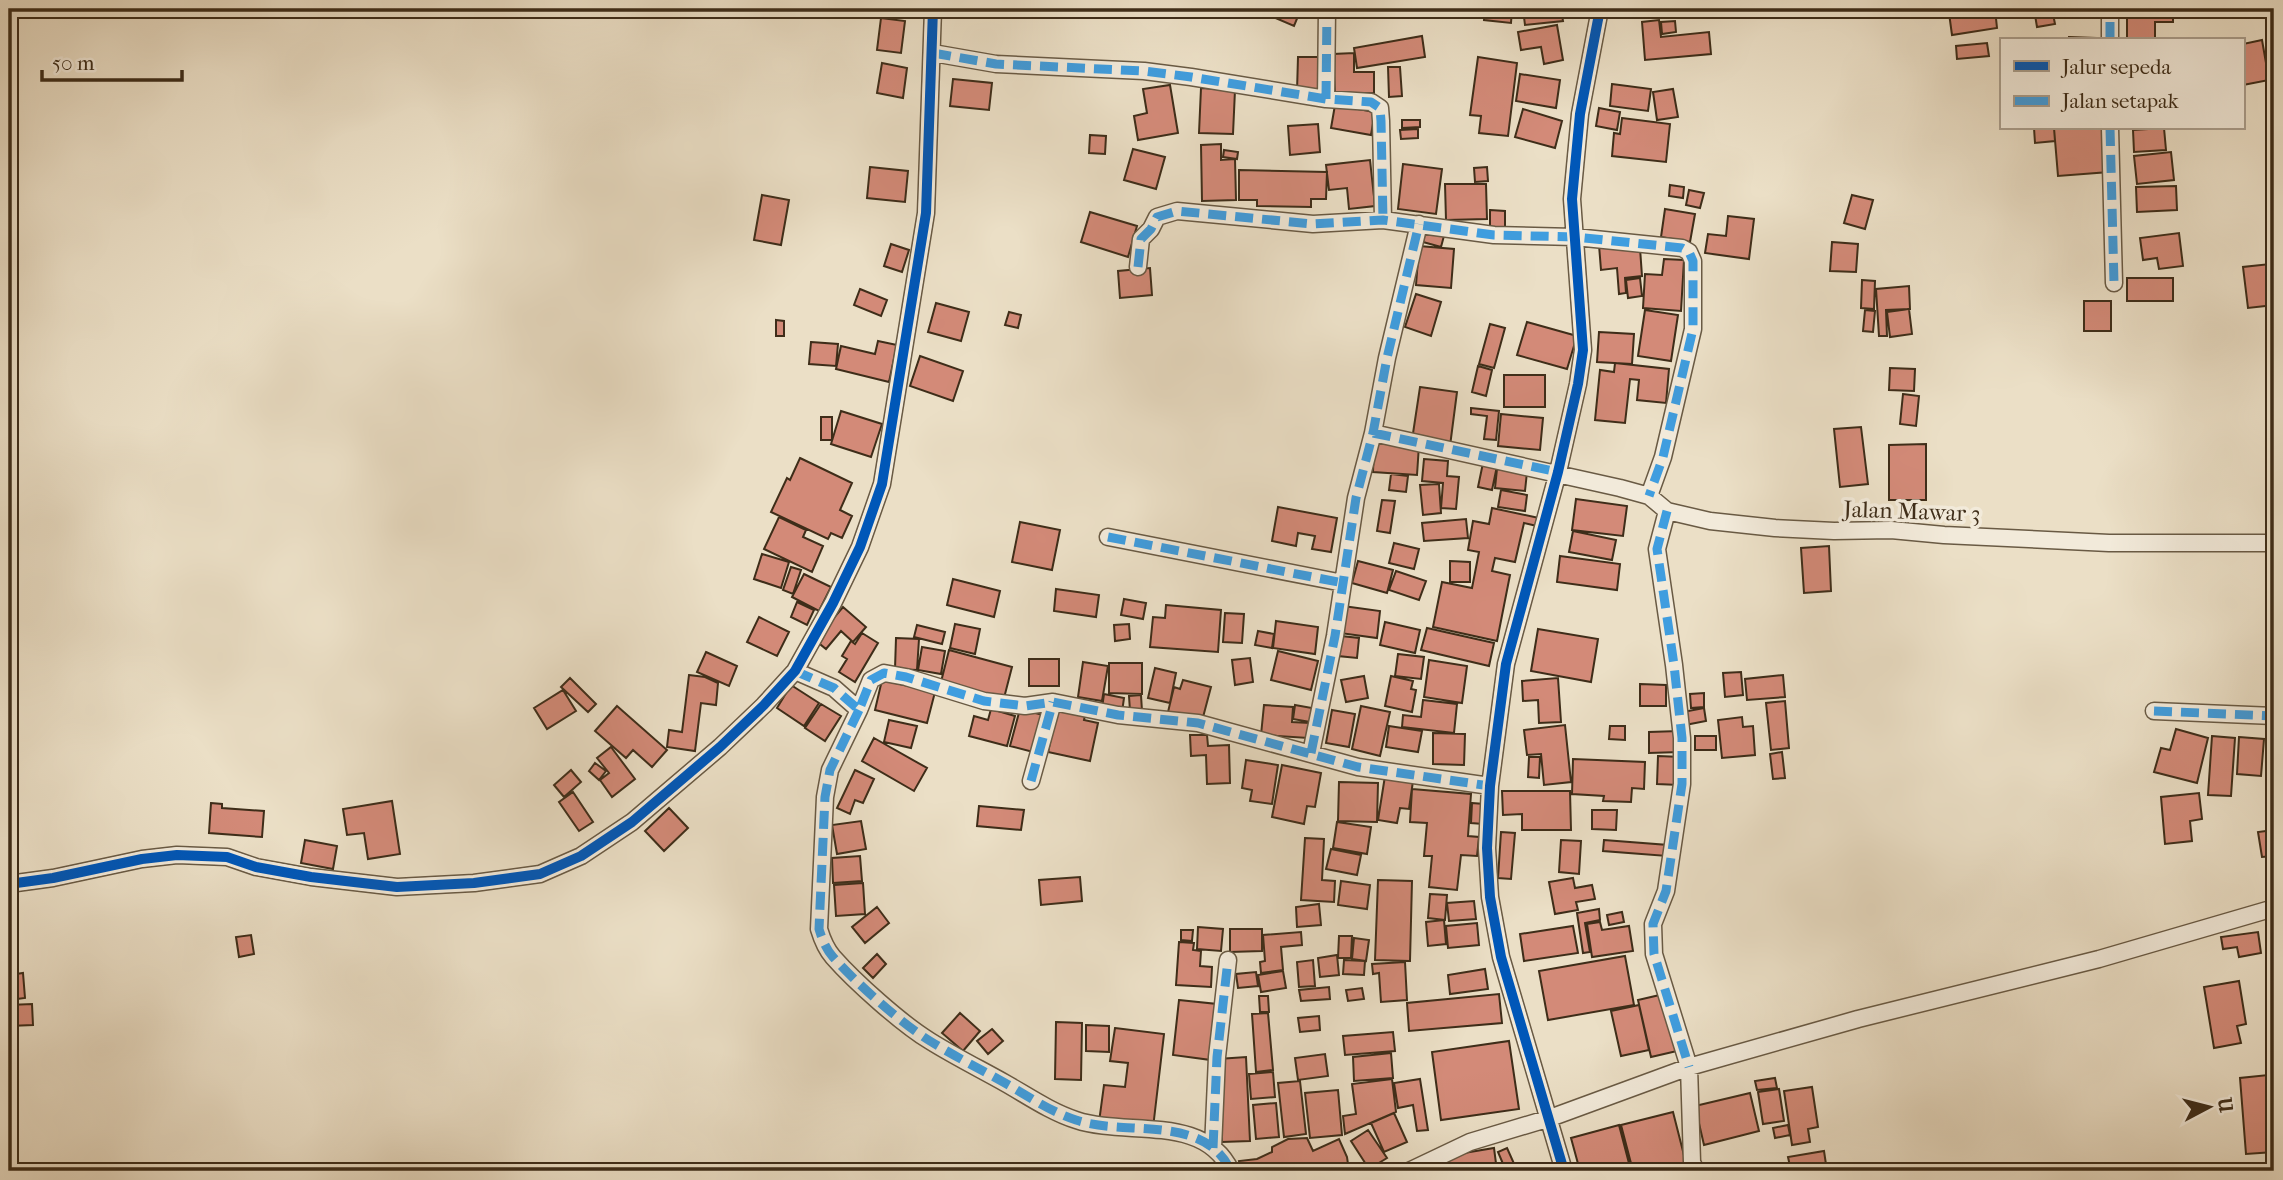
<svg xmlns="http://www.w3.org/2000/svg" width="2283" height="1180" viewBox="0 0 2283 1180" font-family="'IM FELL French Canon',serif">
<style>
.building{fill:#d38a78;stroke:#3e2d19;stroke-width:2}
.lines{fill:none;stroke-linecap:round;stroke-linejoin:round}
.street-casing{stroke:#695a44;stroke-width:19}
.street{stroke:#f2eada;stroke-width:16}
.quiet{stroke:#3f9ddf;stroke-width:9;stroke-dasharray:18 9;stroke-linecap:butt}
.cycleway-casing{stroke:#f2eada;stroke-width:15}
.cycleway{stroke:#0057b8;stroke-width:10}
.labels{text-anchor:middle;stroke-width:7;stroke-linejoin:round;paint-order:stroke}
.street-label{font-size:23px;fill:#3e2d19;stroke:#f2eada}
</style>
<rect width="100%" height="100%" fill="#ebdfc6"/>
<filter id="stains"><feTurbulence type="fractalNoise" baseFrequency=".00286" numOctaves="4"/><feColorMatrix values="0 0 0 0 .2 0 0 0 0 .09 0 0 0 0 .02 0 0 0 .5 -.17"/></filter>
<radialGradient id="worn" r=".72"><stop offset=".6" stop-color="#630" stop-opacity="0"/><stop offset="1" stop-color="#630" stop-opacity=".3"/></radialGradient>
<path class="building" d="M883 9H900V17L883 18Z
M1255 9H1301L1294 26Z
M1485 9H1512L1511 23 1484 20Z
M1523 9H1561L1563 21 1525 25Z
M1979 9H1995L1997 28 1952 35 1949 13Z
M2034 9H2052L2055 24 2037 27Z
M2089 9H2101L2102 13 2090 15Z
M2121 9H2173V22H2155V39L2127 40V11L2121 12Z
M881 18 905 21 901 53 877 50Z
M1659 20 1661 37 1709 32 1711 54 1645 60 1642 22Z
M1675 21 1676 32 1662 34 1661 22Z
M1557 25 1563 60 1544 64 1541 47 1521 50 1518 32Z
M1422 36 1425 57 1357 68 1354 48Z
M2069 37 2096 38V40H2069Z
M2262 40 2269 80 2243 85V44Z
M1987 43 1989 56 1957 59 1956 46Z
M1354 53V72H1374V93L1335 94 1333 54Z
M1298 57H1320V92L1297 91Z
M1478 57 1517 63 1508 136 1479 133 1481 116 1470 115Z
M882 63 907 68 903 98 877 93Z
M1388 67H1400L1402 96 1389 97Z
M1520 74 1560 80 1556 108 1516 101Z
M953 79 992 83 989 110 950 106Z
M1612 84 1651 89 1648 111 1610 106Z
M1170 85 1178 133 1138 140 1134 116 1147 113 1143 89Z
M1201 88 1235 90 1233 134 1199 133Z
M1673 89 1678 117 1657 120 1653 92Z
M1335 105 1375 112 1371 135 1331 128Z
M1599 108 1620 112 1617 130 1596 126Z
M1523 109 1562 121 1555 148 1515 137Z
M1622 118 1670 124 1666 162 1612 156 1614 133 1620 134Z
M1402 120H1420V127L1402 128Z
M1318 124 1320 152 1290 155 1288 126Z
M2034 128H2054L2055 141 2035 143Z
M2054 128H2105L2109 172 2058 176Z
M2164 128 2166 150 2134 152 2133 130Z
M1418 129V138L1401 139 1400 130Z
M1090 135 1106 136 1105 154 1089 153Z
M1221 144V160L1235 159 1236 200 1202 201 1201 145Z
M1133 149 1165 157 1156 189 1124 180Z
M1224 150 1238 152 1237 159 1223 157Z
M2171 152 2174 180 2137 184 2134 156Z
M1370 160 1375 206 1349 209 1347 188 1329 190 1326 165Z
M1403 164 1442 169 1436 214 1398 209Z
M870 167 908 171 905 202 867 198Z
M1487 167 1488 181 1475 182 1474 168Z
M1239 170 1327 172 1326 199H1311V207L1257 206V200H1239Z
M1445 184H1486L1487 219 1446 220Z
M1670 185 1684 187 1683 198 1669 196Z
M2176 186 2177 210 2137 212 2136 187Z
M1689 190 1704 193 1700 208 1686 205Z
M762 195 789 200 781 245 754 240Z
M1852 195 1873 200 1865 229 1844 223Z
M1665 209 1695 214 1690 242 1661 237Z
M1490 210 1505 211V231H1490Z
M1090 212 1137 226 1128 257 1081 242Z
M1728 216 1754 219 1749 259 1705 253 1708 234 1726 236Z
M1426 228 1445 232 1441 247 1423 242Z
M2179 233 2183 266 2159 269 2157 258 2143 260 2140 238Z
M1832 242 1858 244 1856 272 1830 271Z
M891 244 909 250 902 272 884 266Z
M1599 245 1640 248 1642 276 1625 278 1626 293 1619 294 1617 268 1601 270Z
M1419 246 1454 249 1451 288 1416 285Z
M1664 259 1684 260 1681 311 1643 308 1645 274 1662 275Z
M2270 264 2274 305 2248 308 2243 267Z
M1150 268 1152 295 1120 298 1118 271Z
M1640 278 1642 296 1628 298 1626 280Z
M2127 278H2173V301H2127Z
M1862 280 1875 281 1874 309 1861 308Z
M1909 286 1910 309 1886 310 1887 336H1879L1876 289Z
M860 289 887 300 881 316 854 305Z
M1416 294 1441 302 1431 336 1405 327Z
M2084 301H2111V331H2084Z
M936 303 969 312 961 341 928 332Z
M1909 309 1912 334 1890 337 1887 312Z
M1645 310 1678 315 1671 361 1638 356Z
M1865 310 1875 311 1873 332 1863 331Z
M1009 312 1021 315 1018 328 1005 325Z
M776 320 784 321V336H776Z
M1527 322 1577 336 1567 369 1517 355Z
M1490 324 1505 328 1494 368 1479 364Z
M1599 332 1634 334 1632 364 1597 362Z
M878 341 897 345 889 382 836 369 841 346 875 354Z
M811 342 838 344 836 366 809 364Z
M920 356 963 371 953 401 910 386Z
M1615 363 1669 369 1666 403 1637 400 1639 380 1630 379 1625 423 1595 420 1600 370 1614 372Z
M1478 366 1492 370 1486 396 1472 392Z
M1890 368 1915 369 1914 391 1889 390Z
M1504 375H1545V407H1504Z
M1420 387 1457 392 1450 446 1412 440Z
M1903 394 1919 396 1916 426 1900 424Z
M1471 408 1499 411 1496 440 1484 439 1487 416 1471 414Z
M841 411 882 424 871 457 831 444Z
M1501 414 1543 418 1540 450 1498 446Z
M821 417H832V440H821Z
M1861 427 1868 484 1840 487 1834 429Z
M1374 442 1419 445 1417 475 1373 472Z
M1926 444V500H1889V445Z
M800 458 852 483 840 510 852 516 842 538 831 533 828 539 771 512 787 478 790 480Z
M1424 459 1448 461 1447 476 1459 477 1456 509 1441 508 1443 483 1422 481Z
M1483 463 1497 466 1492 490 1478 487Z
M1497 469 1527 472 1525 491 1495 488Z
M1391 474 1408 476 1406 492 1389 490Z
M1439 484 1441 513 1423 515 1420 485Z
M1501 490 1527 495 1525 511 1498 507Z
M1576 499 1627 506 1623 536 1572 530Z
M1382 500 1395 501 1390 533 1377 531Z
M1278 507 1337 518 1331 552 1312 549 1315 536 1298 533 1296 546 1272 541Z
M1492 508 1539 518 1537 526 1524 523 1515 562 1495 558 1492 571 1510 575 1497 641 1433 627 1442 582 1472 588 1479 552 1468 550 1473 521 1489 524Z
M779 517 806 530 803 537 823 546 812 572 764 549Z
M1466 519 1468 538 1424 541 1422 523Z
M1020 522 1060 530 1052 570 1012 562Z
M1573 531 1616 540 1612 560 1569 552Z
M1394 543 1419 549 1414 569 1389 563Z
M1829 546 1831 591 1804 593 1801 548Z
M762 554 789 562 781 588 754 579Z
M1560 556 1620 564 1617 590 1557 582Z
M1358 561 1393 570 1387 593 1352 583Z
M1450 561 1470 562V582H1450Z
M791 567 801 570 793 594 783 590Z
M1396 571 1426 581 1419 600 1389 590Z
M804 574 831 587 819 611 792 597Z
M953 579 1000 591 994 617 947 605Z
M1056 589 1099 595 1096 617 1054 611Z
M1124 599 1146 603 1143 619 1121 615Z
M797 602 814 610 807 625 791 617Z
M1166 605 1221 610 1218 652 1150 647 1153 617 1165 618Z
M1343 606 1380 611 1377 638 1340 633Z
M843 607 866 627 853 642 841 631 826 649 815 640Z
M1225 613 1244 614 1242 643 1223 642Z
M759 617 789 632 777 656 747 642Z
M1276 621 1318 627 1315 654 1273 648Z
M1385 622 1420 630 1415 653 1380 645Z
M955 624 980 629 975 654 950 648Z
M1129 624 1130 639 1115 641 1114 625Z
M917 625 945 632 942 644 914 637Z
M1427 628 1494 643 1489 666 1421 650Z
M1538 629 1598 639 1591 682 1531 671Z
M1258 631 1274 634 1272 648 1255 645Z
M862 633 878 643 855 682 839 672 847 659 842 656 851 641 855 644Z
M1341 636 1359 638 1357 658 1338 656Z
M896 638 919 639 917 670 895 669Z
M922 647 945 651 941 674 918 670Z
M949 650 1012 667 1004 698 941 682Z
M1278 651 1318 661 1311 690 1271 680Z
M706 652 737 666 729 686 697 672Z
M1398 654 1424 657 1421 679 1395 676Z
M1250 658 1253 682 1235 685 1232 660Z
M1029 659H1059V686H1029Z
M1429 660 1467 666 1462 703 1424 697Z
M1083 662 1108 666 1102 701 1078 697Z
M1109 663H1142V694L1109 693Z
M1155 668 1176 673 1170 703 1148 698Z
M1741 672 1743 695 1725 697 1723 673Z
M689 675 705 677 718 683 716 705 701 703 695 751 667 747 669 730 682 732Z
M1783 675 1785 697 1747 700 1745 679Z
M1364 676 1368 698 1346 702 1341 680Z
M1391 676 1413 681 1411 689 1416 690 1412 712 1385 706Z
M570 678 596 704 588 712 561 687Z
M1558 678 1561 722 1539 723 1538 700 1523 701 1522 681Z
M882 680 935 692 927 723 875 710Z
M1183 680 1211 687 1202 721 1168 712 1174 687 1180 689Z
M1640 684 1666 685V706H1640Z
M791 685 819 703 804 726 777 708Z
M563 690 576 711 547 729 534 708Z
M1704 693V707L1691 708 1690 694Z
M1104 694 1124 698 1122 712 1102 708Z
M1141 695 1142 711H1130L1129 696Z
M1423 700 1457 704 1454 733 1402 727 1403 715 1421 717Z
M1785 701 1789 748 1771 750 1766 703Z
M821 704 841 716 825 741 805 728Z
M1058 705 1086 711 1084 720 1098 723 1090 761 1048 752Z
M1264 705 1293 707 1292 722 1310 723 1308 738 1261 735Z
M1295 705 1312 708 1310 722 1293 719Z
M617 706 667 750 652 767 633 750 626 758 595 731Z
M1361 706 1390 712 1380 756 1352 749Z
M1704 708 1706 721 1685 725 1683 712Z
M991 709 1015 716 1007 746 969 736 974 716 988 720Z
M1020 709 1047 716 1037 753 1010 746Z
M1332 710 1355 714 1349 747 1326 743Z
M1742 717 1743 727 1753 726 1755 755 1722 758 1718 720Z
M889 720 917 726 911 748 884 742Z
M1565 725 1571 782 1544 785 1541 754 1527 755 1524 730Z
M1389 726 1422 731 1418 752 1386 747Z
M1610 726H1625V740L1609 739Z
M2176 729 2208 738 2197 783 2154 772 2161 748 2170 750Z
M1679 731 1680 752 1649 753V732Z
M2272 732H2274V766H2271Z
M1433 733 1465 734 1464 765 1433 764Z
M1190 735H1207L1208 746 1229 745 1230 783 1207 784 1206 755 1191 756Z
M1695 736H1716V750H1695Z
M2212 736 2235 738 2231 796 2208 795Z
M2239 737 2264 739 2261 776 2237 774Z
M874 738 927 768 914 791 862 761Z
M611 747 635 779 612 797 600 780 609 773 597 758Z
M1782 752 1785 778 1773 779 1770 754Z
M1658 756 1681 757 1679 785 1657 784Z
M1529 757H1540L1539 778 1528 777Z
M1573 759 1645 762 1644 789 1632 788 1631 802 1603 801 1604 796 1572 794Z
M1246 760 1278 765 1272 804 1250 801 1252 790 1242 788Z
M595 763 606 771 599 780 589 771Z
M1282 765 1321 773 1315 807 1307 806 1304 824 1272 817Z
M571 770 581 782 564 797 554 785Z
M855 770 874 779 863 803 855 800 850 814 837 808Z
M1385 776 1413 781 1409 809 1400 808 1397 823 1378 820Z
M1339 782 1378 783 1377 822 1338 821Z
M1412 789 1471 794 1468 836 1479 837 1477 856 1461 855 1457 890 1429 887 1432 856H1424L1427 823 1410 822Z
M1502 791H1570L1571 830H1522V814L1503 815Z
M573 792 593 822 579 831 559 802Z
M2199 793 2202 819 2190 821 2192 841 2165 844 2161 797Z
M392 801 400 854 368 859 364 833 347 835 343 809Z
M211 803 222 804V808L264 811 262 837 209 833Z
M1472 803 1484 804 1483 824 1471 823Z
M979 806 1024 810 1021 830 977 826Z
M669 808 688 828 664 851 645 831Z
M1592 810H1617L1616 830 1592 829Z
M861 821 866 849 837 854 832 825Z
M1337 822 1371 827 1367 854 1333 848Z
M2274 830V856L2262 857 2258 832Z
M1501 832 1515 833 1511 879 1498 878Z
M1305 838 1324 839 1322 880 1335 881 1334 902 1301 900Z
M305 840 337 846 333 869 301 863Z
M1561 840 1581 841 1579 874 1559 872Z
M1604 840 1668 845 1667 856 1603 851Z
M1331 849 1361 855 1357 875 1326 869Z
M860 856 862 881 833 883 832 858Z
M1080 877 1082 901 1041 905 1039 880Z
M1573 878 1575 888 1592 885 1595 899 1576 902 1578 910 1555 914 1549 882Z
M1378 880 1412 881 1410 961 1375 960Z
M1341 881 1370 885 1367 909 1338 905Z
M863 883 865 914 836 916 834 885Z
M1430 894 1447 895 1445 920 1428 918Z
M1474 901 1476 919 1449 921 1447 903Z
M1319 904 1321 925 1297 927 1296 907Z
M877 907 889 923 865 943 852 927Z
M1599 909 1600 920 1585 923 1590 952 1583 953 1577 913Z
M1622 912 1624 922 1609 925 1607 915Z
M1444 920 1446 944 1428 946 1426 922Z
M1600 922 1602 930 1629 926 1633 951 1592 957 1587 924Z
M1477 923 1479 945 1448 948 1446 926Z
M1573 926 1578 953 1524 961 1520 934Z
M1198 927 1223 929 1221 951 1197 949Z
M1230 929H1262V951L1230 952Z
M1181 930H1193L1192 941 1181 940Z
M1301 932 1302 945 1281 947 1283 970 1261 973 1260 962 1265 961 1263 935Z
M2258 932 2261 953 2239 957 2237 947 2223 949 2221 937Z
M251 935 254 954 239 957 236 937Z
M1339 936H1352L1351 958H1338Z
M1354 938 1369 940 1366 961 1352 959Z
M1179 942 1194 943 1193 950 1201 951 1200 966 1212 967 1211 987 1176 985Z
M877 954 886 964 873 978 863 968Z
M1337 955 1339 975 1320 977 1318 958Z
M1625 956 1634 1005 1548 1020 1539 971Z
M1313 960 1315 986 1299 987 1297 962Z
M1344 960 1365 961 1364 975 1343 974Z
M1405 962 1407 1000 1381 1002 1379 973 1373 974 1372 964Z
M1485 969 1488 989 1450 994 1448 975Z
M1283 971 1286 988 1261 992 1258 975Z
M1256 972 1258 986 1238 988 1236 974Z
M23 973 25 998 9 1000V975Z
M2239 981 2246 1024 2237 1026 2241 1043 2214 1048 2204 987Z
M1329 987 1330 999 1301 1001 1299 990Z
M1362 988 1364 999 1348 1001 1346 990Z
M1499 994 1502 1023 1409 1031 1407 1003Z
M1664 994 1677 1051 1651 1057 1638 1000Z
M1259 996H1268L1269 1012H1260Z
M1179 1000 1217 1004 1211 1060 1173 1055Z
M32 1004 33 1025 9 1026V1005Z
M1639 1005 1649 1050 1621 1056 1611 1011Z
M960 1013 980 1031 963 1051 942 1033Z
M1268 1013 1273 1070 1256 1072 1252 1014Z
M1319 1016 1320 1030 1300 1032 1298 1018Z
M1056 1022 1082 1023 1081 1080 1055 1079Z
M1086 1025 1109 1026V1052L1086 1051Z
M2274 1026V1061H2273L2269 1027Z
M1115 1028 1164 1034 1153 1128 1099 1122 1104 1085 1125 1087 1128 1063 1110 1061Z
M992 1029 1003 1041 988 1054 977 1041Z
M1393 1032 1395 1051 1345 1055 1343 1036Z
M1509 1041 1519 1109 1441 1120 1432 1052Z
M1391 1053 1393 1078 1354 1081 1353 1057Z
M1325 1054 1328 1076 1298 1080 1295 1058Z
M1246 1057 1250 1141 1222 1142 1218 1059Z
M1273 1072 1275 1097 1251 1099 1249 1074Z
M2268 1075 2274 1152 2246 1154 2240 1078Z
M1775 1078 1777 1088 1757 1090 1755 1081Z
M1392 1079 1396 1112 1345 1134 1343 1116 1356 1114 1352 1084Z
M1420 1079 1428 1130 1417 1131 1413 1105 1398 1108 1394 1083Z
M1300 1081 1306 1134 1284 1137 1278 1083Z
M1812 1087 1818 1127 1808 1129 1810 1142 1792 1145 1784 1091Z
M1779 1089 1784 1121 1763 1124 1758 1092Z
M1338 1090 1342 1135 1310 1138 1305 1093Z
M1750 1093 1759 1131 1704 1145 1695 1106Z
M1276 1103 1279 1137 1256 1139 1253 1105Z
M1673 1112 1688 1171H1633L1621 1125Z
M1394 1113 1407 1142 1384 1152 1371 1123Z
M1619 1125 1631 1171H1580L1571 1138Z
M1788 1125 1790 1135 1775 1138 1773 1128Z
M1368 1130 1387 1158 1369 1169 1351 1141Z
M1307 1138 1313 1151 1339 1139 1347 1157 1349 1171H1299L1298 1169V1171H1241L1239 1161 1257 1159 1272 1152V1147L1288 1139Z
M1494 1148 1497 1171H1443L1440 1157Z
M1507 1148 1516 1168 1506 1171 1498 1152Z
M1824 1151 1827 1171H1791L1788 1157Z"/>
<g class="lines">
<defs>
<path id="street" d="M2110 40V9
M933 53 996 64 1144 71 1191 77 1326 99 1371 102 1380 108 1381 121 1383 220
M1326 99 1327 9
M2110 128 2114 283
M1138 267 1141 239 1151 229 1157 217 1177 211 1313 224 1383 220 1494 235 1575 237 1682 248 1689 252 1693 261V329L1663 457 1649 496
M1373 433 1620 488 1649 496 1667 511 1710 521 1775 528 1834 531 1891 530 1944 535 2109 543H2274
M1667 511 1657 549 1674 665 1682 738V784L1666 891 1653 924 1654 954 1689 1067 1692 1162 1696 1171
M1108 537 1343 583
M795 671 834 688 859 710 871 680 884 673 906 677 984 701 1025 706 1053 702 1118 715 1198 723 1358 767 1490 786
M859 710 830 770 825 797 819 929C822 939 826 949 833 957 855 982 902 1024 930 1041 954 1056 980 1069 1005 1083 1028 1096 1051 1112 1076 1120 1126 1137 1204 1113 1231 1171
M2154 711 2274 716
M1311 753 1335 636 1356 498 1373 433 1387 358 1419 224
M1031 781 1053 702
M9 884 53 878 142 859 177 855 227 857 256 867 311 877 397 887 474 883 540 874 581 856 632 822 720 747 764 705 795 671 833 603 860 547 882 484 926 213 933 9
M1213 1148 1217 1057 1228 960
M1409 1171 1470 1142 1550 1118 1689 1067 1858 1019 2099 959 2274 908
M1564 1171 1501 957 1490 897 1487 848 1490 786 1506 664 1558 472 1578 384 1583 350 1572 199 1580 114 1600 9"/>
</defs>
<use href="#street" class="street-casing"/>
<use href="#street" class="street"/>
<path class="quiet" d="M2110 40V9
M933 53 996 64 1144 71 1191 77 1326 99 1371 102 1380 108 1381 121 1383 220
M1326 99 1327 9
M2110 128 2114 283
M1138 267 1141 239 1151 229 1157 217 1177 211 1313 224 1383 220 1494 235 1575 237 1682 248 1689 252 1693 261V329L1663 457 1649 496
M1373 433 1558 472
M1667 511 1657 549 1674 665 1682 738V784L1666 891 1653 924 1654 954 1689 1067
M1108 537 1343 583
M795 671 834 688 859 710 871 680 884 673 906 677 984 701 1025 706 1053 702 1118 715 1198 723 1358 767 1490 786
M859 710 830 770 825 797 819 929C822 939 826 949 833 957 855 982 902 1024 930 1041 954 1056 980 1069 1005 1083 1028 1096 1051 1112 1076 1120 1126 1137 1204 1113 1231 1171
M2154 711 2274 716
M1311 753 1335 636 1356 498 1373 433 1387 358 1419 224
M1031 781 1053 702
M1213 1148 1217 1057 1228 960"/>
<defs>
<path id="cycleway" d="M9 884 53 878 142 859 177 855 227 857 256 867 311 877 397 887 474 883 540 874 581 856 632 822 720 747 764 705 795 671 833 603 860 547 882 484 926 213 933 9
M1564 1171 1501 957 1490 897 1487 848 1490 786 1506 664 1558 472 1578 384 1583 350 1572 199 1580 114 1600 9"/>
</defs>
<use href="#cycleway" class="cycleway-casing"/>
<use href="#cycleway" class="cycleway"/>
</g>
<g class="labels">
<g class="street-label">
<text transform="translate(1912 511) rotate(2)" y="8">Jalan Mawar 3</text>
</g>
</g>
<rect width="2283" height="1180" fill="none" stroke="#ebdfc6" stroke-width="35"/>
<rect x="10" y="10" width="2262" height="1159" fill="none" stroke="#3e2d19" stroke-width="3.5"/>
<rect x="18" y="18" width="2248" height="1145" fill="none" stroke="#3e2d19" stroke-width="2"/>
<rect x="2000" y="38" width="245" height="91" fill="#f2eada" stroke="#aa9e8d" stroke-width="2"/>
<rect x="2014" y="61" width="35" height="10" fill="#0057b8" stroke="#aa9e8d" stroke-width="2"/>
<text x="2062" y="74" font-size="21" fill="#3e2d19">Jalur sepeda</text>
<rect x="2014" y="96" width="35" height="10" fill="#3f9ddf" stroke="#aa9e8d" stroke-width="2"/>
<text x="2062" y="108" font-size="21" fill="#3e2d19">Jalan setapak</text>
<g transform="translate(2209 1107) rotate(83)" stroke="#f2eada" stroke-width="5" paint-order="stroke">
<path d="M0-5L12 26L0 18L-12 26Z" fill="#3e2d19"/>
<text y="-10" font-size="19" font-weight="bold" text-anchor="middle" fill="#3e2d19">U</text>
</g>
<path d="M42 70v10h140v-10" fill="none" stroke="#3e2d19" stroke-width="3.5"/>
<text x="52" y="70" font-size="21" fill="#3e2d19" stroke="#f2eada" stroke-width="5" paint-order="stroke">50 m</text>
<rect width="100%" height="100%" filter="url(#stains)"/>
<rect width="100%" height="100%" fill="url(#worn)"/>
</svg>
